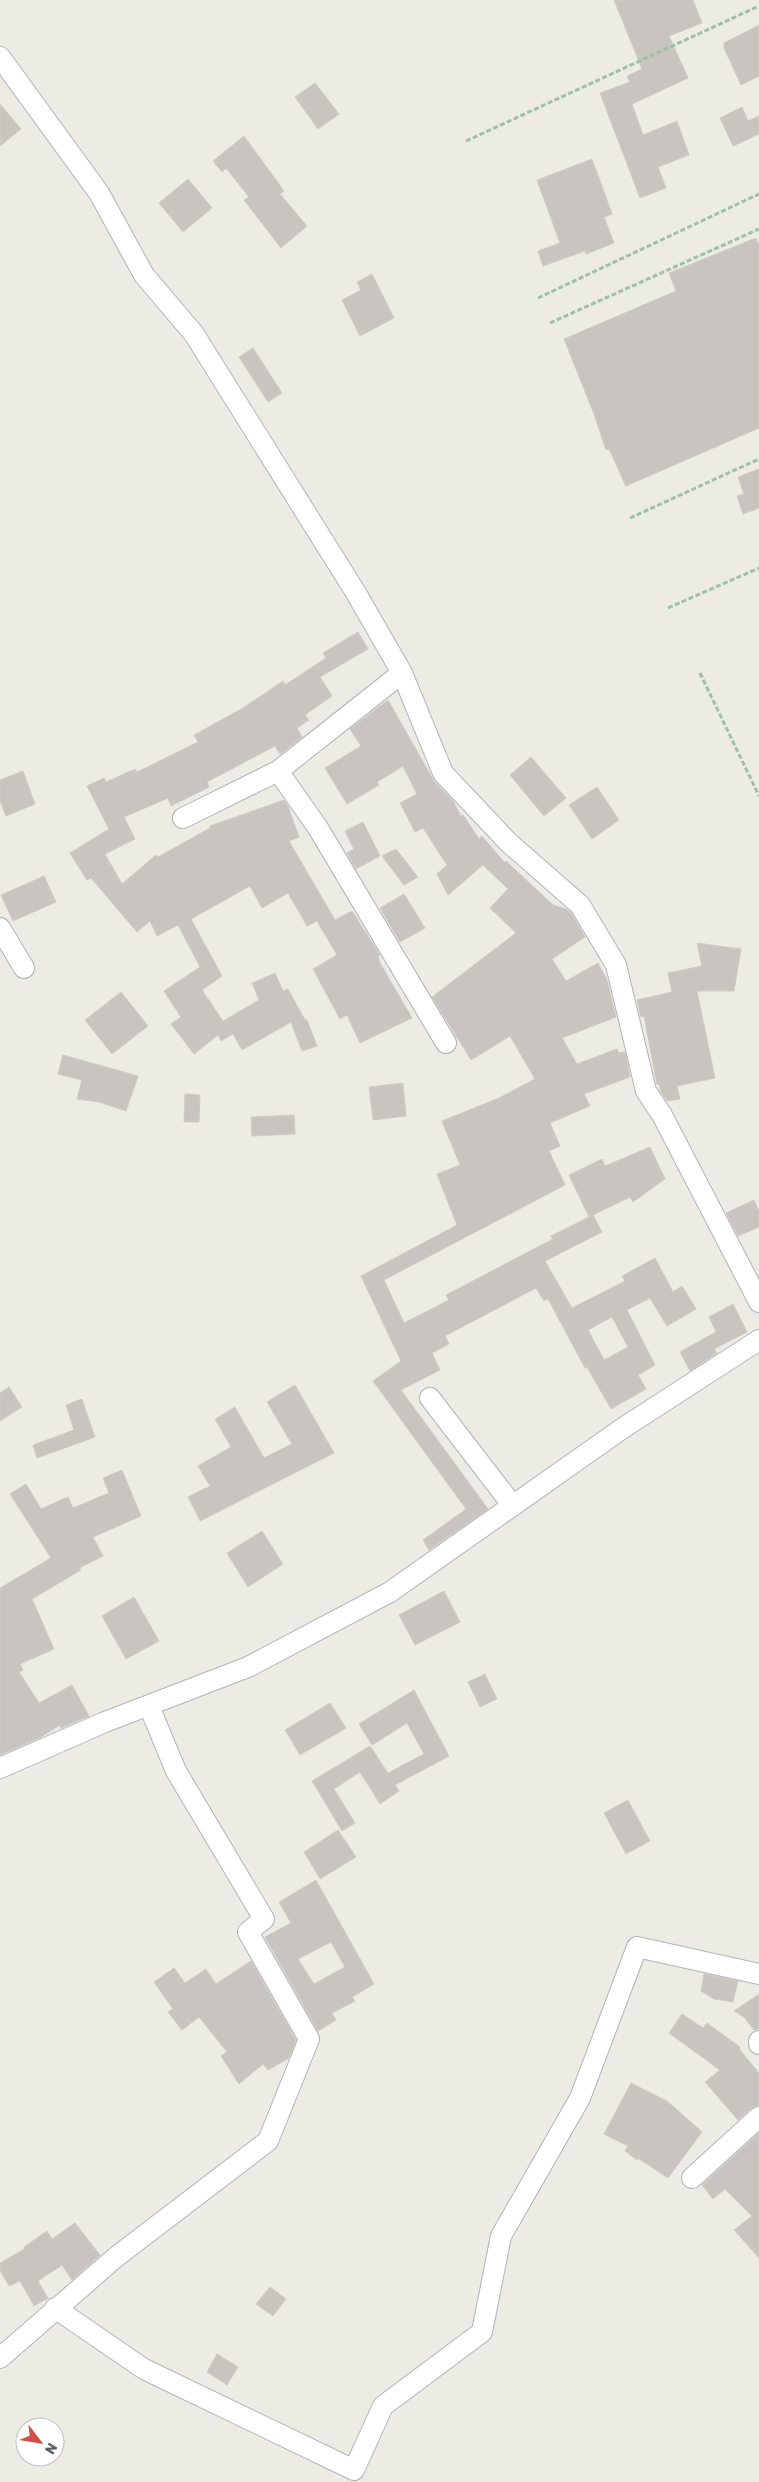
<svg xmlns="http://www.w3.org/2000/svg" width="759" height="2482" viewBox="0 0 759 2482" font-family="Rubik,sans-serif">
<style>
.building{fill:#c8c5c0;stroke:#d0ccc3;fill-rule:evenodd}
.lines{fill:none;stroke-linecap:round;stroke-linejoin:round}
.minor-casing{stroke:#b1b4b7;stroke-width:22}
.path{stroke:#9dc1a8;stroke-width:3;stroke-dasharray:5 2.5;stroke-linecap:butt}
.minor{stroke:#fff;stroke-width:20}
</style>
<rect width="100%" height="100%" fill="#ecebe4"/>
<path class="building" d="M614 0H693L702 23 669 36 688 78 632 104 643 135 677 121 689 155 658 167 666 188 640 198 600 93 630 82 627 76 642 69Z
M759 25V76L741 85 724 48V43Z
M315 83 339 114 318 129 295 97Z
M0 104 21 129 0 146Z
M742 107 748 121 759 116V134L733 146 720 118Z
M244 136 284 191 280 194 307 226 281 248 244 200 249 197 226 168 222 172 213 161Z
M592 159 612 214 604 217 614 243 586 254 585 251 543 266 538 251 560 243 537 180Z
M188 179 212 208 183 232 159 203Z
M756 238 759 246V428L626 486 609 449 606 450 594 414 564 339 676 291 669 273Z
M372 274 394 318 360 336 342 300 361 290 357 282Z
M253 348 282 393 268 402 239 357Z
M759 469V508L743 514 737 496 744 494 738 477Z
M358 632 368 649 320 677 332 696 305 715 309 720 297 728 302 737 280 754 275 746 207 782 209 787 171 806 168 798 124 817 135 839 105 854 122 884 156 855 158 857 210 828V826L284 800 288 806 299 837 289 841 335 920 352 911 380 955 378 956 380 963 412 1018 360 1043 347 1015 340 1019 313 969 337 955 317 921 307 926 288 893 262 908 250 886 191 919 222 976 202 990 223 1021 259 1000 252 983 275 973 283 991 288 989 305 1020H307L317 1046 302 1051 291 1022 242 1050 233 1034 221 1041 218 1035 194 1054 171 1024 181 1017 164 991 200 967 178 925 157 936 150 921 137 932 91 878 87 880 70 853 109 829 87 786 104 778 106 782 135 769 137 772 198 742 194 735 243 708 283 681 285 685 326 658 323 653Z
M388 700 434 781 453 801 461 816 463 815 479 839 482 836 505 863 506 861 553 905 566 909 571 913 585 937 552 959 566 981 598 963 607 980 616 1017 562 1038 577 1064 617 1049 619 1053 625 1052 630 1077 584 1094 590 1106 550 1123 560 1146 549 1151 565 1185 384 1280 404 1323 449 1300 446 1295 553 1239 551 1236 593 1215 602 1232 545 1261 572 1308 625 1281 622 1276 655 1258 673 1292 682 1286 696 1309 667 1326 650 1298 627 1310 655 1365 638 1375 646 1389 611 1409 587 1367 585 1368 548 1299 544 1301 536 1288 445 1336 449 1344 432 1353 440 1370 401 1390 488 1509 429 1550 423 1540 466 1509 373 1381 401 1361 361 1276 457 1225 437 1174 460 1165 442 1121 499 1098 535 1079 510 1036 471 1060 432 997 516 933 490 908 508 889 483 865 448 895 437 874 447 865 423 828 415 832 400 803 417 794 403 766 377 782 379 785 347 804 325 768 361 746 350 729ZM612 1317 628 1347 604 1360 588 1330Z
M531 757 566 798 544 816 510 775Z
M23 771 35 804 6 816 0 801V780Z
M597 787 619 820 592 839 569 805Z
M363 822 380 856 356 869 347 853 354 849 345 831Z
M396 849 418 877 404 885 382 856Z
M44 876 56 902 13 921 1 895Z
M404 894 425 928 400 942 380 908Z
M697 943 741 949 734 991H697L715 1078 677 1086 680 1099 667 1101 661 1092 659 1084 657 1085 644 1016 641 1017 637 1000 672 992 668 973 702 966Z
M121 992 148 1026 112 1054 85 1020Z
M63 1055 138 1076 126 1111 99 1102 77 1099 82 1080 58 1074Z
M403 1083 406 1116 373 1120 369 1087Z
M185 1094 200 1095 199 1122H184Z
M294 1115 295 1134 252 1136 251 1117Z
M650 1147 665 1179 633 1202 630 1197 589 1217 569 1175 602 1159 605 1166Z
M754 1200 759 1211V1227L738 1236 726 1213Z
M733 1304 747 1332 714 1349 717 1353 690 1371 680 1352 716 1332 709 1317Z
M295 1385 334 1453 200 1521 188 1497 210 1486 198 1466 231 1447 215 1419 235 1407 264 1458 292 1444 267 1402Z
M9 1387 22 1407 0 1421V1393Z
M82 1399 95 1437 37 1458 33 1445 74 1430 66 1405Z
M122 1470 141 1516 93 1537 103 1556 79 1568 81 1570 32 1599 54 1649 20 1664 23 1670 19 1672 39 1703 72 1685 89 1716 61 1728 60 1725 41 1737 0 1755V1588L51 1558 10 1494 26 1484 41 1509 68 1497 73 1508 109 1493 103 1478Z
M262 1531 283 1564 248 1587 227 1553Z
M444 1591 460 1622 415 1645 399 1615Z
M134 1597 159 1641 126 1659 102 1616Z
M485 1674 497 1699 480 1707 468 1682Z
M414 1690 449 1756 395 1785 399 1791 380 1804 360 1772 334 1789 355 1823 342 1831 312 1781 370 1746 388 1773 424 1754 407 1723 372 1745 359 1724Z
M330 1703 346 1728 300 1755 285 1730Z
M628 1800 650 1841 626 1854 604 1813Z
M338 1830 356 1857 320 1879 304 1852Z
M316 1880 374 1984 352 1997 355 2001 332 2013 336 2020 318 2031 265 1937 291 1923 279 1902ZM331 1942 345 1967 314 1984 298 1959Z
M251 1961 296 2040 289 2058 268 2070 263 2064 239 2084 221 2056 227 2052 199 2017 182 2030 168 2012 173 2009 154 1982 174 1968 185 1983 206 1969 216 1984Z
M704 1974 738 1981 733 2002 714 1999 701 1991Z
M759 1994V2029L754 2030 744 2017 734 2011Z
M682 2014 703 2028 707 2023 740 2047 739 2049 759 2073V2105L751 2108 738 2120 705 2082 720 2070 669 2033Z
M631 2083 667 2101 702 2132 668 2178 638 2158 637 2160 625 2151 628 2146 604 2134Z
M759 2133V2258L734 2230 752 2216 725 2189 713 2199 702 2185Z
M75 2223 100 2255 72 2280 62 2265 38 2281 48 2298 34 2306 20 2281 9 2286 0 2270V2263L26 2248 24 2247 47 2231 52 2239Z
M270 2287 286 2299 273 2316 256 2304Z
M217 2354 238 2367 227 2385 207 2372Z"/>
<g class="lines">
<defs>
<path id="minor" d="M0 57 99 193 144 275 194 334 356 593 402 673 443 773 508 842 580 905 616 965 646 1091 662 1115 759 1302
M278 771 318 828 446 1043
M183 818 278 771 402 673
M0 928 24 968
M430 1398 513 1506
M0 1768 105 1722 248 1667 390 1592 623 1428 759 1340
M759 2041V2044
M692 2178 759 2117
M55 2308 144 2369 354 2470 383 2406 482 2332 501 2236 580 2098 637 1947 759 1974
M0 2358 116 2257 268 2141 309 2039 248 1932 264 1919 176 1771 149 1706"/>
</defs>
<use href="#minor" class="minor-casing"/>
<path class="path" d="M466 141 759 6
M538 298 759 194
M550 323 759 229
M630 518 759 459
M668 608 759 568
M700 673 759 796"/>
<use href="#minor" class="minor"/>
</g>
<g transform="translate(40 2442) rotate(121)"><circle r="24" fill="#ffffff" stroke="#bebfc0"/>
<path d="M0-4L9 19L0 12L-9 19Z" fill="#d34f43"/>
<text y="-8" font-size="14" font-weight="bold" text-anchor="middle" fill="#5c5f62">N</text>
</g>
</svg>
